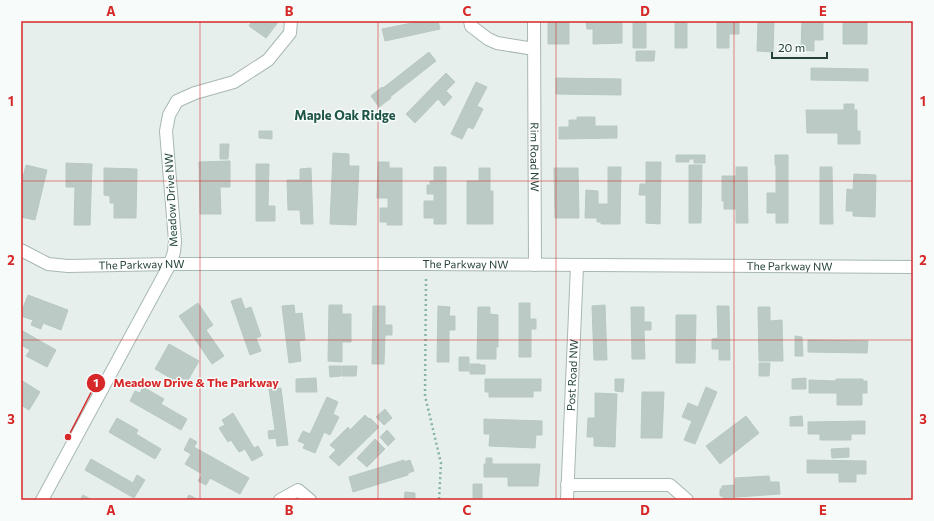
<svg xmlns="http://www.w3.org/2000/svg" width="934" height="521" viewBox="0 0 934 521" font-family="Commissioner,sans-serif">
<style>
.building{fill:#bbcac4;stroke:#b8c9c2}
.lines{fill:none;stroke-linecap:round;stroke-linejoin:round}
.minor-casing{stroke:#a8b8b2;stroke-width:14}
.path{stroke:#86b3a5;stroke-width:2.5;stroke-dasharray:2 3;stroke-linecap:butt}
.minor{stroke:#fff;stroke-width:12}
.grid{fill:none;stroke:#d62828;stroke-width:1;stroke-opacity:0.55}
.labels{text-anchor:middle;stroke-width:3;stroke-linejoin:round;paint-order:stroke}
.street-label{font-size:11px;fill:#24423a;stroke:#f7fbf9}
.quarter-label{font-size:13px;font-weight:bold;fill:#1f5548;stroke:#f7fbf9}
.leader{fill:none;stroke:#d62828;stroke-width:1.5}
.callout-dot{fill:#d62828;stroke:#f7fbf9;stroke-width:1.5}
.mark-label{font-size:12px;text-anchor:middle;font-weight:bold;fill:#fff}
.callout-label{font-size:12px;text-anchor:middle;font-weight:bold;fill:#d62828;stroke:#f7fbf9;stroke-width:3;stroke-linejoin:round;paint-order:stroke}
.neatline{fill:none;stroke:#d62828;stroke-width:1.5}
.grid-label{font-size:13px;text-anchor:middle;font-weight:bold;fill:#d62828}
</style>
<rect width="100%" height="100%" fill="#e6efeb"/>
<path class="building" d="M252 21H279L266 38 249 26Z
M422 21H438L440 29 385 41 382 29Z
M548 21H569V44H548Z
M586 21H622V43L593 44V29H587Z
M633 21H646V48H633Z
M675 21H687V48H675Z
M717 21H739V34H729V48H717Z
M758 21H774L773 52 757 51Z
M802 21H823V40H814V51L801 50Z
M843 21H867V44H843Z
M636 51H655L654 61H636Z
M429 52 436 61 390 97 383 88Z
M811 68 868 69V81L811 80Z
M446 73 455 82 446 91 452 97 444 106 438 99 415 123 406 114Z
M556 78 621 79V95L556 94Z
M476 82 487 87 477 106 483 109 473 129 468 127 462 139 451 134Z
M382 87 391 98 379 107 371 96Z
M844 104H854V110H857V131H860V144H838V133H807L806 110H844Z
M577 117H595V126H617V138L559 139V127H569V120H577Z
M259 131H272V139L259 138Z
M220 144H229L228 159H220Z
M333 153 349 154V166H359L356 225 330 224Z
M676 155H705V163H694V159H689V162H676Z
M775 155H788V223H776V213H767V193H776V165H775Z
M230 161V187H220L221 214H200L199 162Z
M378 162H389V168H402V225H387V222H380V208H388V198H377Z
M646 162H661L660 224 646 223V195H639L640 184H646Z
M66 163 92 164 90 225H74L75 187H66Z
M256 164H269L268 206H275V221H256Z
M26 165 47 170 35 220 21 217V185Z
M689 165H702L701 223H689Z
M434 167H446V224H434V218H424V201H434V194H427V185H430V181H434Z
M608 167H621L620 224H601V222H597V218H585L586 190 598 191V204H608Z
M736 167H747L748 223H736V209H724V201H722V176H736Z
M820 167H832L833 224H820Z
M104 168 137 169 136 218H114V203H110V196L104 195Z
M311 168 313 224H301L300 210H288L287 180H300V169Z
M479 168H490V191H493V224H467V181H479Z
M554 168H578L579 218H555Z
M854 174 876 175 875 217 853 216V211H846L847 189 853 190Z
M28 295 68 310 61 330 43 323 41 329 31 325 33 320 21 316V313Z
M241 298 245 309 251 307 261 336 256 338 261 351 250 355 231 301Z
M198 303 213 325 206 330 224 356 212 364 179 316Z
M519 303H530V319H536V329H531V357H519Z
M294 305 295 314 302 313 305 340 299 341 301 361 289 363 282 306Z
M329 305H342V314H351V342H342V362L328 361Z
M605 305 607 360H594L592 306Z
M373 306H385V325H392V335H385L384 364H372Z
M438 306 450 307 449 316H455V330H449V362H437Z
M717 306H729L730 360H719V349H712V339L718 338Z
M478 307H490V314L498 315V347H496V359H477Z
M631 307H644V322H651V330H644L645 359H632Z
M758 307H770V321L782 320 783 361H759Z
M676 315H696L695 363H676Z
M21 330 56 350 47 367 26 356 30 350 21 345Z
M795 336 802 337 803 356H795Z
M808 340 868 341 867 353 808 352Z
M169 344 199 361 188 380 189 381 186 387 155 369Z
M459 357H469V371H459Z
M759 363H770L769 376H759Z
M470 364H480V365H485V374H470Z
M329 366H341V376L330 377Z
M342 366H357L356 376H342Z
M316 378 317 392H296V379Z
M806 378V389H792V379Z
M485 379H541V391H533V397H489V392H485Z
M615 379H624L623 392 615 391Z
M836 379H863V381H867V393H862V405H837V393H809V380L836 381Z
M21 380 40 392 29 410 21 405Z
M143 387 164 399 161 404 187 419 181 430 130 401 135 391 140 393Z
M706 387 717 392 695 444 684 440 692 421 682 417 688 403 698 407Z
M281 388 288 445 277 446 276 438 269 439 268 431 275 430 269 389Z
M642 392H664L662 438H641Z
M595 393 617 394 615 447 594 446V437H587L588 418H595Z
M327 397 338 402 333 414 339 417 330 435 324 432 315 453 303 448 305 444 298 441 303 431 310 434Z
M385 409 392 418 384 425 376 417Z
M233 413 254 448 258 446 263 455 252 461 245 449 239 452 231 440 228 442 219 428 225 425 222 420Z
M365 415 369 419 370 418 379 427 339 466 329 457 336 450 330 445 348 427 350 430Z
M746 416 759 433 720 464 706 446Z
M802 416 803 426H790V417Z
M117 418 138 430 136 434 161 449 155 459 109 432Z
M484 419 542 421V435H536L535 448 489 446 490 434H484Z
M865 421V434H851V440H820V434H808V422Z
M387 430 395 439 388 446 380 437Z
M190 438 197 442 194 447 249 478 240 494 210 478 206 485 198 481 202 474 185 464 191 454 184 450Z
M375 439 385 449 367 467 357 458Z
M849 448V457L832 458 831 449Z
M486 458H492V464H540L538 486H508V477H484V464H486Z
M91 459 133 483 137 475 145 480 134 498 85 470Z
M404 460V462L410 460 414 471 408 473V475L353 492 349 477Z
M807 460 866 461V474H856V482H839V473H807Z
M769 476 770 482H779L780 494 723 498V496H720V489H722V486L735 485V478Z
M473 484H482V498H473Z
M405 492 415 493V500H404Z
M83 495 92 500H80Z
M189 495 199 500H186Z"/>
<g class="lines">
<defs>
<g id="minor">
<path d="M470 21 471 26 488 39 497 43 534 49"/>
<path id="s1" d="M534 21 535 265"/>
<path id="s2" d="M21 250 48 264 68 266 170 264H426L913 267"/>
<path d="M567 485H670L687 500"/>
<path d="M42 500 170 264 174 252 175 241 166 131 169 115 177 101 195 93 234 82 268 60 290 33 291 21"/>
<path d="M280 500 298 490 310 500"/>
<path id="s3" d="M567 500 577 266"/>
</g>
</defs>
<use href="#minor" class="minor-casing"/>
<path class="path" d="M426 279 425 396 441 463 439 500"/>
<use href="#minor" class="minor"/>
</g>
<path class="grid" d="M200 21V500M378 21V500M556 21V500M734 21V500M21 181H913M21 340H913"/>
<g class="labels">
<g class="street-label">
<text dy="4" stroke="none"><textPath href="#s1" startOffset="136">Rim Road NW</textPath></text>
<text transform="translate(171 200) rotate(-93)" y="4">Meadow Drive NW</text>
<text dy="4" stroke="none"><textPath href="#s2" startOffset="124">The Parkway NW</textPath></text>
<text dy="4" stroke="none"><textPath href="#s2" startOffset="448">The Parkway NW</textPath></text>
<text dy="4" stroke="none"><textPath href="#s2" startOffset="772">The Parkway NW</textPath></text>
<text dy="4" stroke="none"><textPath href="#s3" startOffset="125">Post Road NW</textPath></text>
</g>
<g class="quarter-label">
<text x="345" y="120">Maple Oak Ridge</text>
</g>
</g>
<path class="leader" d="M68 437L96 383"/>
<g class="callout-dot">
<circle cx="68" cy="437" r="4"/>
<circle cx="96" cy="383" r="10"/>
</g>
<g class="mark-label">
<text x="96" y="387">1</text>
</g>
<g class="callout-label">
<text x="196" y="387">Meadow Drive &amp; The Parkway</text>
</g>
<rect width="934" height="521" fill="none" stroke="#f7fbf9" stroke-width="44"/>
<path d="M772 52v6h55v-6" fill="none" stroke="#24423a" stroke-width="2"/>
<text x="778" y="52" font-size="12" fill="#24423a" stroke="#f7fbf9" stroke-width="3" paint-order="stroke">20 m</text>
<rect x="22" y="22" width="890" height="477" class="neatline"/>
<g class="grid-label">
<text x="111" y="16">A</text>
<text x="289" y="16">B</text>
<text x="467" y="16">C</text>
<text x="645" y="16">D</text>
<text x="823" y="16">E</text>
<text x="11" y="106">1</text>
<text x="923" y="106">1</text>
<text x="11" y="265">2</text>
<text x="923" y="265">2</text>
<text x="11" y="424">3</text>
<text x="923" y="424">3</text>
<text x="111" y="515">A</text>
<text x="289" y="515">B</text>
<text x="467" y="515">C</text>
<text x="645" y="515">D</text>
<text x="823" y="515">E</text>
</g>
</svg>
